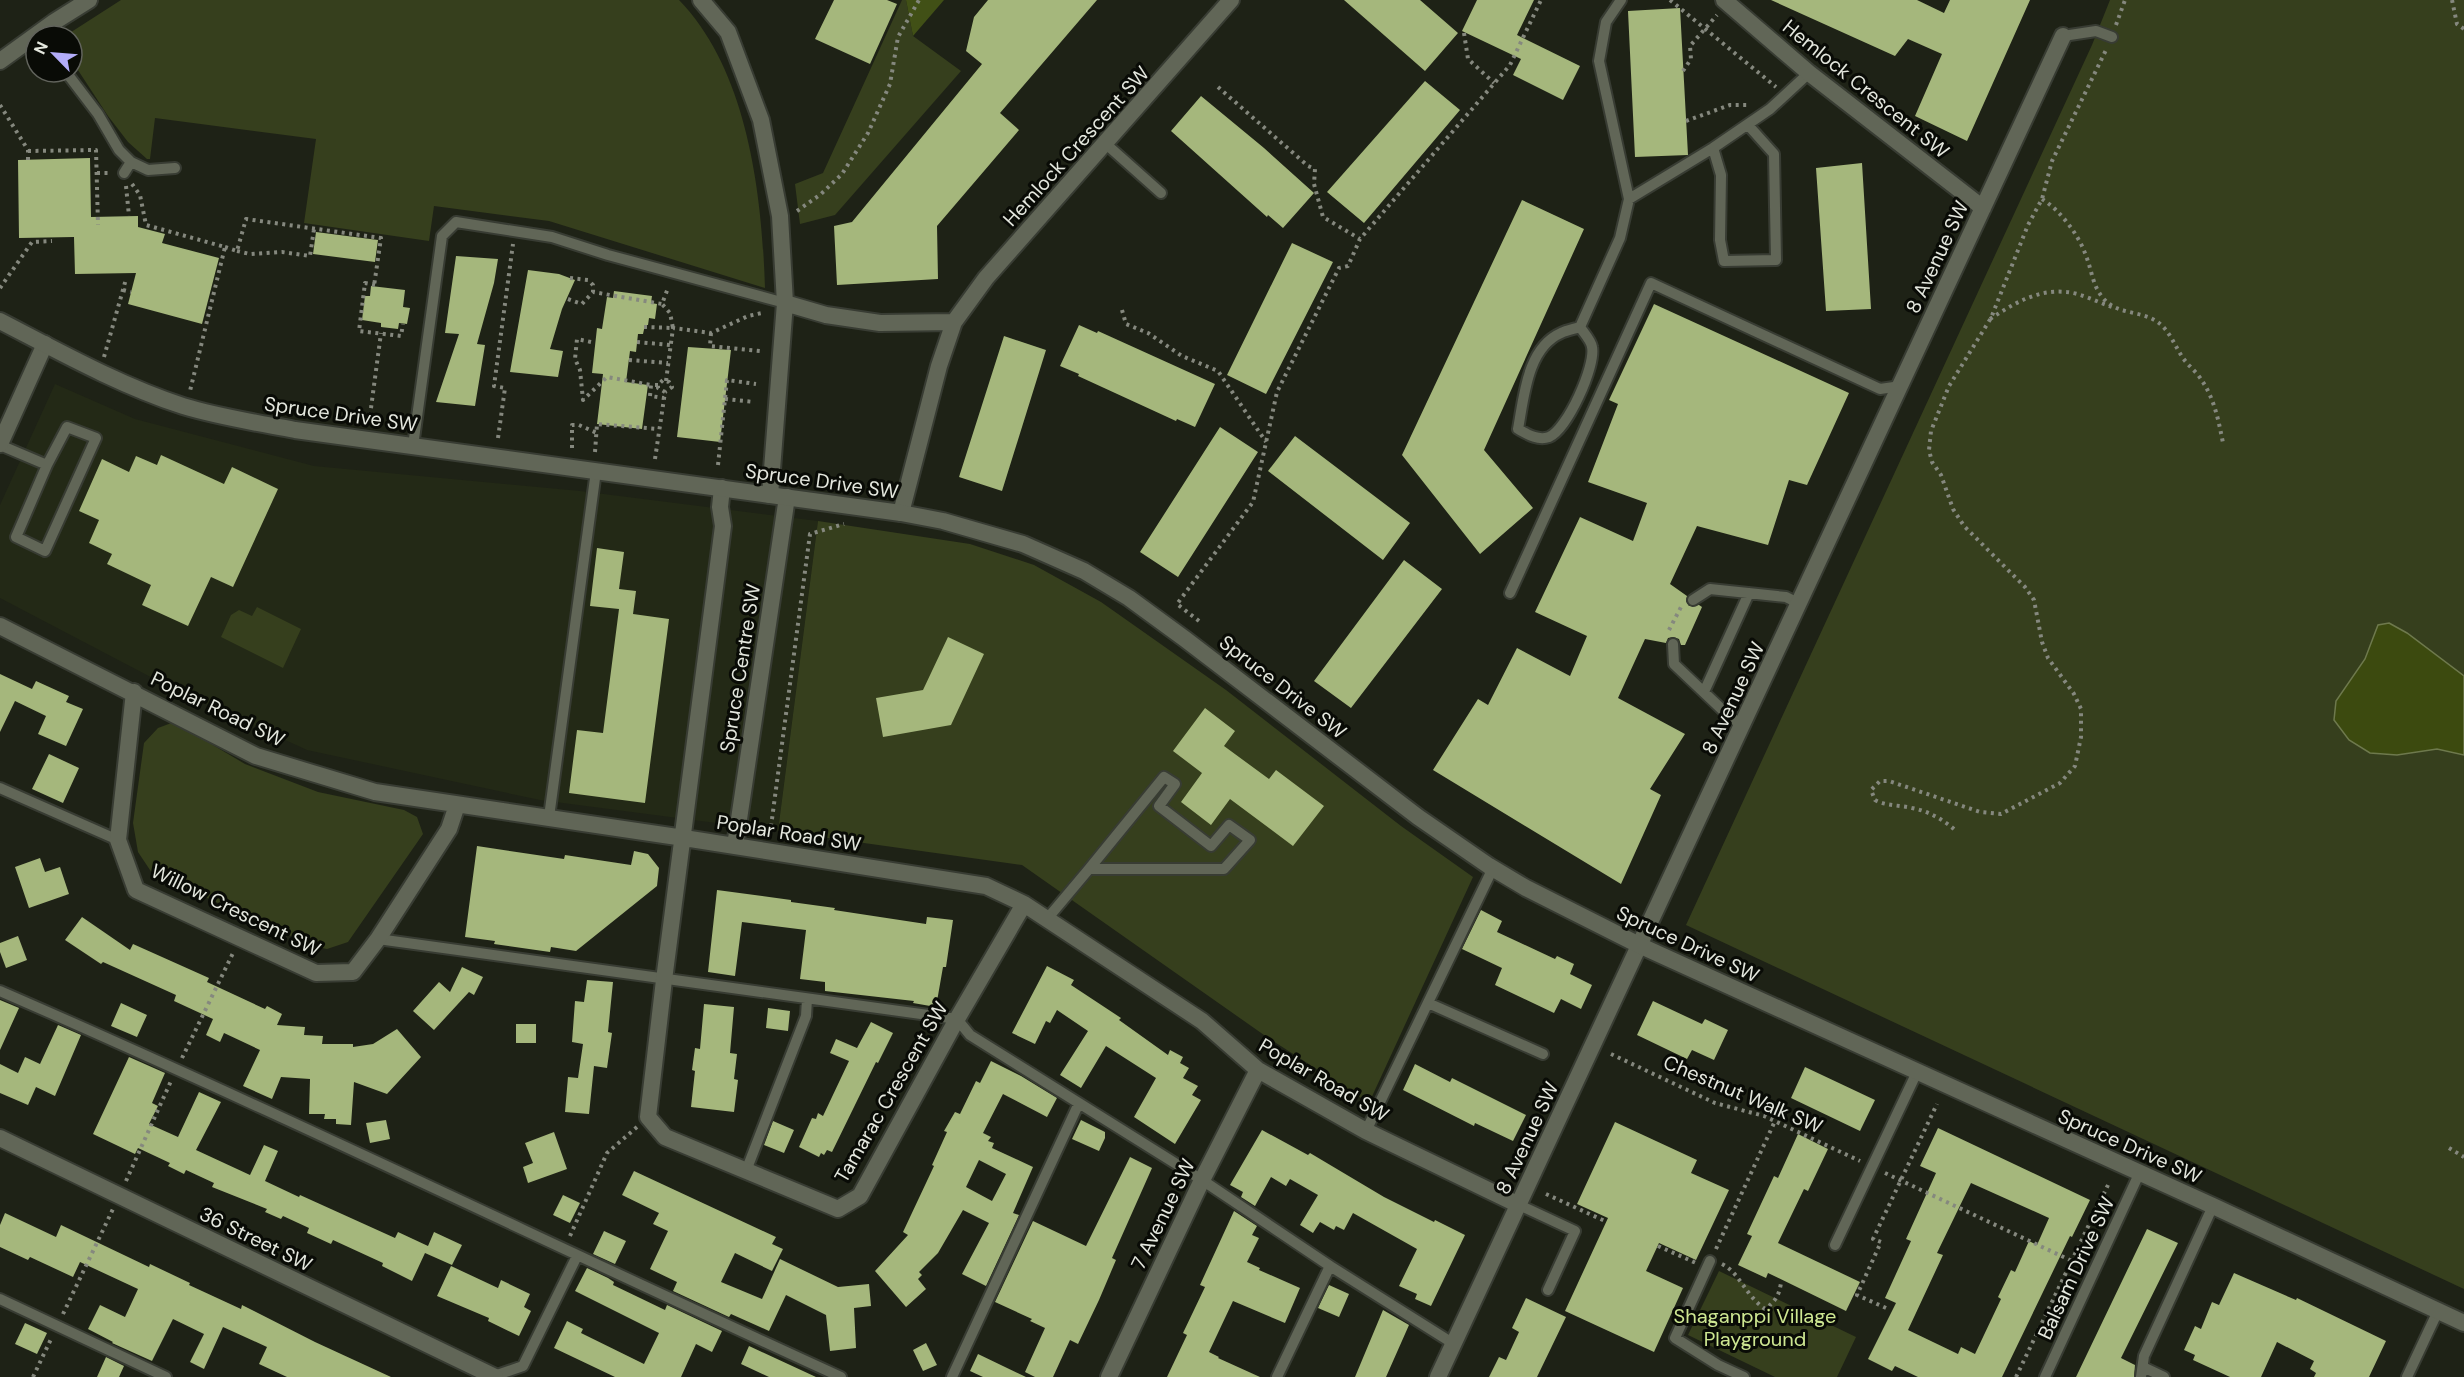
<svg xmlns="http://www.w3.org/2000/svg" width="2464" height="1377" viewBox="0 0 2464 1377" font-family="'DM Sans',sans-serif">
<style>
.built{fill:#232916}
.green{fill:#363f1d}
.forest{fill:#415016}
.water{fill:#3c4a0f;stroke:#6e794d;stroke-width:1.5}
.building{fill:#a5b77c;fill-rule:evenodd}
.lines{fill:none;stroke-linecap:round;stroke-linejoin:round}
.service-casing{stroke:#383c33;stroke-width:14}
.minor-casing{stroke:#383c33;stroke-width:20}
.tertiary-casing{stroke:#383c33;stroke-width:20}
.path{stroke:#85887e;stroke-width:4;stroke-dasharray:3 4.5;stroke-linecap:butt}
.service{stroke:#616657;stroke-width:10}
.minor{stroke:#616657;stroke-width:16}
.tertiary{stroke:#616657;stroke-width:16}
.labels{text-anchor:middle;stroke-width:6;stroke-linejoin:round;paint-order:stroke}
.street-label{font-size:20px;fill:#e4e7de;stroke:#090b06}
.park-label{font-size:20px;fill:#cee792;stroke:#090b06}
</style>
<rect width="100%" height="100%" fill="#1e2216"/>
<path class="built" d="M55 384 135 419 314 466 580 491 818 521 778 831 540 800 307 750 164 684 0 598V505Z"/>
<path class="green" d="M121 0H679C748 71 762 194 765 288L549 221 434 206 429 241 304 223 316 139 155 118 150 159H147L128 142 108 116 72 61V36H65Z
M902 0H906L913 36 961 71 835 215 800 224 795 184 823 173Z
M2110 0H2464V1289L1686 925 2092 45Z
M818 521 970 544 1034 565 1101 602 1226 690 1401 826 1473 877 1369 1103 1264 1035 1022 865 778 831Z
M257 607 301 629 283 668 221 637 231 615 239 610 252 616Z
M174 722 245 764 318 792 404 810 417 817 423 834 348 942 327 949 313 946 152 873 138 852 133 823 144 743 158 728Z
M1719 1271 1856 1337 1837 1377H1775L1688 1335Z"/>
<path class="forest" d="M906 0H944L913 36Z"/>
<path class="water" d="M2389 623 2407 633 2464 676V755L2437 749 2397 755 2370 753 2349 740 2334 720 2336 701 2365 659 2378 625Z"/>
<path class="building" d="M834 0H887L897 4 870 64 815 39Z
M988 0H1097L1000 113 1019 130 937 226 938 279 837 285 834 226 852 222 982 64 966 51 974 17Z
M1344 0H1420L1458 33 1425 71Z
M1477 0H1534L1517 35 1580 66 1563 100 1513 75 1521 59 1462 31Z
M1771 0H1917L1944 13 1950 0H2030L1967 141 1915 116 1942 54 1908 39 1895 56Z
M1680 8 1688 155 1635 157 1628 11Z
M1425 81 1460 110 1364 223 1327 192Z
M1201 96 1264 148 1314 193 1283 228 1268 215 1267 217 1171 131Z
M90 158 91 217 138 216V227L165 234 162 243 219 258 202 324 128 304 136 273 75 274 74 237 19 238 18 160Z
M1862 163 1871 309 1826 311 1816 168Z
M1522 200 1584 229 1484 450 1533 508 1480 554 1402 455Z
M316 232 378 240 375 262 313 254Z
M1292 243 1333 262 1266 394 1227 375Z
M456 256 498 259 494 283 477 344 485 345 475 406 436 402 459 334 445 333Z
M528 270 559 274 575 280 562 309 550 349 563 351 558 377 510 372Z
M371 286 405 290 403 307 410 308 407 324 399 323 398 329 381 327V323L362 320 365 296H370Z
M614 291 652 296 651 303 657 304 655 319 649 318 648 325H645L643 334H638L636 352 630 351 626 382 648 385 642 429 597 424 603 374 592 373 597 328 602 329 607 297 613 298Z
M1654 304 1849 393 1807 485 1789 480 1768 545 1697 526 1670 584 1687 596 1686 601 1689 606 1699 605 1702 607 1685 645H1681L1679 639 1673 637 1668 638 1666 643 1645 639 1618 698 1685 734 1650 789 1661 795 1621 884 1433 770 1478 699 1488 705 1517 648 1570 676 1587 636 1535 612 1580 517 1633 541 1647 503 1588 482 1618 404 1609 400Z
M1079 325 1097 333 1098 331 1215 384 1195 427 1177 419 1176 421 1078 376 1079 374 1060 366Z
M1004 336 1046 350 1002 491 959 477Z
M688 347 731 350 720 442 677 437Z
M1220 427 1258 452 1178 577 1140 552Z
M1295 436 1410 523 1383 560 1268 471Z
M161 455 224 484 232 467 278 489 233 587 211 577 188 626 142 605 151 585 107 564 112 554 89 543 99 520 79 511 102 459 129 472 136 456 157 465Z
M597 548 624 552 619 589 636 591 633 614 669 619 645 803 569 793 577 730 603 733 619 609 590 606Z
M1404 560 1442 589 1351 708 1314 681Z
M948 637 984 654 951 725 883 737 876 698 923 690Z
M0 674 32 689 36 681 69 696 66 702 83 709 66 746 38 734 46 716 15 701 0 732Z
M1205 708 1235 731 1224 746 1269 779 1276 770 1324 806 1293 846 1230 799 1211 825 1181 802 1202 773 1173 751Z
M49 754 79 768 63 803 32 789Z
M477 846 564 859 565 855 631 865 634 851 648 854 659 868 657 886 576 951 551 947 550 952 494 944 495 941 465 937Z
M40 858 45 872 60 867 69 894 29 908 15 867Z
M717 890 791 900V902L835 908 834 910 926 924 927 917 953 920 946 967H943L936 1007 913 1003 914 1001 825 991V982L800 979 806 930 742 922 735 976 708 972Z
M1481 910 1502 921 1497 932 1555 959 1557 956 1574 964 1570 974 1592 985 1581 1009 1561 999 1554 1013 1495 985 1502 968 1462 949Z
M82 917 130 950 133 944 209 978 207 982 265 1009 267 1006 282 1014 277 1025 305 1027 304 1035 323 1036 322 1044H353V1047L373 1044 397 1029 421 1057 387 1094 354 1082 351 1125 336 1124V1119H324L325 1114H309L310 1079 281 1077 272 1099 243 1086 260 1050 224 1033 220 1042 206 1035 213 1019 174 1001 176 995 103 962 101 964 65 940Z
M18 936 27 960 6 968 0 952V943Z
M1047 966 1074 980 1071 985 1121 1018 1119 1020 1168 1055 1170 1050 1183 1057 1180 1063 1189 1068 1183 1078 1198 1086 1192 1095 1201 1100 1175 1144 1134 1117 1156 1078 1106 1046 1081 1088 1060 1075 1088 1031 1057 1010 1050 1023 1046 1021 1035 1044 1012 1033Z
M462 967 483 977 474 995 469 992 434 1030 413 1011 439 982 450 992Z
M587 980 613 982 608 1032 612 1033 607 1068 594 1066 589 1114 565 1112 568 1077 578 1078 583 1044 572 1042 575 1001 584 1002Z
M0 1000 19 1008 0 1050Z
M1653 1001 1702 1024 1705 1019 1728 1030 1714 1060 1692 1050 1687 1059 1637 1035Z
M121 1003 147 1015 137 1037 111 1026Z
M704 1004 734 1007 730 1053 737 1054 734 1079 738 1080 734 1112 691 1107 695 1071 692 1070 695 1048 700 1049Z
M768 1008 790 1011 788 1031 766 1028Z
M871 1022 893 1033 878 1063 876 1062 832 1152 827 1150 824 1155 821 1153 819 1157 799 1147 812 1118 816 1119 818 1113 823 1116 849 1061 830 1053 836 1039 857 1048Z
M516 1024H536V1043H516Z
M58 1025 81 1035 55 1096 36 1087 28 1105 0 1093V1064L18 1073 25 1057 40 1064Z
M129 1057 165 1073 152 1103 158 1106 149 1124 178 1137 199 1092 221 1102 196 1150 250 1175 264 1145 278 1151 265 1181 299 1197 300 1195 395 1238 398 1232 428 1246 434 1232 462 1245 452 1265 425 1253 412 1281 382 1266 383 1263 333 1240 331 1244 307 1233 309 1228 283 1216 281 1219 265 1212 267 1209 212 1187 214 1183 186 1170 184 1174 168 1166 170 1163 138 1148 135 1154 93 1134Z
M991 1061 1021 1076 1057 1098 1047 1117 1003 1094 983 1133 991 1137 988 1141 994 1143 992 1148 1033 1167 1013 1213 1019 1215 986 1286 962 1274 989 1223 963 1210 938 1253 919 1272 922 1275 918 1279 926 1289 906 1307 875 1271 908 1235 903 1232 934 1166 932 1165 947 1132 944 1131 955 1112 960 1114 976 1081 980 1083ZM979 1160 1006 1174 992 1201 966 1187Z
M1415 1064 1450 1082 1452 1078 1526 1115 1513 1141 1475 1123 1474 1126 1403 1090Z
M1805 1067 1875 1100 1860 1131 1791 1098Z
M386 1120 390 1139 370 1143 366 1123Z
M1081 1120 1105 1132V1138L1099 1151 1072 1139Z
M773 1121 794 1130 784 1153 764 1145Z
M1615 1122 1697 1160 1691 1173 1729 1190 1696 1260 1659 1243 1646 1271 1683 1288 1654 1352 1565 1311 1608 1218 1577 1204Z
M1938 1128 2090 1200 2072 1237 2070 1236 2002 1377H1918L1895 1366 1892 1371 1868 1359 1896 1303 1885 1298 1911 1241 1906 1239 1936 1173 1920 1166ZM1971 1183 2049 1218 2037 1245 2029 1241 2015 1272 2011 1270 1998 1297 2001 1299 1975 1354 1961 1347 1958 1354 1908 1330 1943 1255 1937 1253Z
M1262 1130 1308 1155 1310 1153 1384 1197 1434 1222 1435 1220 1465 1235 1431 1306 1415 1299 1417 1294 1399 1286 1417 1249 1353 1213 1344 1230 1336 1226 1334 1230 1320 1222 1313 1233 1300 1225 1318 1195 1290 1179 1286 1186 1271 1177 1255 1206 1241 1197 1243 1192 1230 1185Z
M554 1132 567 1169 528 1183 523 1167 533 1163 525 1143Z
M1798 1134 1828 1149 1808 1191 1804 1189 1778 1243 1860 1282 1846 1311 1768 1273 1766 1278 1738 1265 1752 1236 1747 1234 1774 1176 1778 1178Z
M1130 1157 1152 1168 1112 1258 1116 1260 1099 1300 1078 1344 1070 1340 1053 1377H1035L1025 1372 1045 1328 1030 1321 1032 1319 995 1302 1033 1221 1086 1246Z
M634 1171 776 1237 772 1244 783 1249 772 1271 735 1253 721 1282 762 1299 780 1259 838 1287 869 1284 871 1306 854 1308 856 1348 830 1351 826 1315 786 1295 769 1331 731 1314 729 1317 673 1291 677 1282 650 1269 668 1231 653 1224 659 1213 622 1195Z
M563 1195 580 1203 570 1223 553 1215Z
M1234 1211 1257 1226 1252 1235 1259 1238 1247 1262 1260 1268 1259 1270 1300 1288 1285 1323 1233 1301 1209 1352 1219 1357 1218 1358 1260 1377H1167L1187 1335 1183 1333 1205 1287 1200 1285Z
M5 1213 56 1237 61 1225 149 1267 150 1264 190 1283 189 1285 241 1309 242 1305 315 1342 391 1377H287L259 1364 267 1347 223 1327 204 1369 190 1362 204 1334 173 1319 152 1361 112 1343 113 1342 88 1329 100 1305 125 1317 138 1289 80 1262 73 1277 30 1257 28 1260 0 1247V1225Z
M2147 1229 2178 1243 2121 1358 2135 1365 2134 1377H2076Z
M604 1231 626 1241 615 1264 593 1254Z
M451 1266 498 1288 501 1280 530 1294 524 1307 531 1311 519 1336 488 1321 489 1318 437 1296Z
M587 1268 608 1278 614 1282 613 1285 665 1310 667 1305 722 1331 712 1352 696 1344 681 1377H615L554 1348 567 1321 583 1329 581 1333 644 1364 659 1333 575 1291Z
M2234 1273 2296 1300 2297 1298 2386 1341 2369 1377H2314L2316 1373 2310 1369 2314 1361 2277 1342 2261 1377H2230L2193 1360 2195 1355 2184 1350 2195 1326 2201 1329 2212 1302 2219 1305Z
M1329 1285 1349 1294 1339 1317 1318 1308Z
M1526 1298 1566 1317 1537 1377H1489L1499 1357 1506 1360 1519 1332 1512 1328Z
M1383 1310 1409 1325 1386 1377H1355Z
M25 1323 47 1333 37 1354 15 1344Z
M926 1343 937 1365 923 1371 913 1350Z
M749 1346 816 1377H769L741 1364Z
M978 1354 1026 1377H983L970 1371Z
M106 1357 124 1366 119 1377H97Z"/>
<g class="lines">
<defs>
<path id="service" d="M1621 0 1606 22 1599 61 1629 199
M2063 36 2096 31 2112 37
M66 72 98 114 119 150 131 162 148 170 175 168
M1106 144 1161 193
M1713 148 1721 175 1720 240 1724 261 1776 260 1774 154 1748 125
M124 173 131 162
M1580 327C1583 332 1591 340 1592 347 1596 366 1567 430 1549 437 1538 441 1527 434 1518 429 1524 397 1527 348 1561 333 1567 330 1574 329 1580 327L1620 238 1629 199 1713 148 1770 109 1809 73
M67 427 96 438 45 551 16 537 47 465Z
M0 445 47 465
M413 446 442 236 456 222 552 237 608 255 785 303
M1510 593 1651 283 1880 389 1901 386
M1693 600 1710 589 1786 597 1800 604
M1673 644 1674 664 1731 718 1744 725
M1704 692 1749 593
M0 788 118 840
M549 817 596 471
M1047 919 1089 869H1224L1250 840 1229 825 1211 846 1159 806 1175 784 1164 777 1089 869
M378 939 957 1019 970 1035 1202 1180 1330 1266 1277 1377
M0 991C283 1114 560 1249 841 1377
M1428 1003 1543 1054
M1366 1131 1493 868
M746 1171 806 1016 807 999
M1519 1205 1575 1231 1548 1290
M1835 1245 1917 1072
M1710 1261 1675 1338 1718 1365 1744 1377
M1330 1266 1454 1344
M0 1299 166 1377
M2143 1367 2164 1377
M494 1376 523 1366 577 1256
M952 1377 1079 1103
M2045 1377 2139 1174
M2141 1377 2144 1356 2213 1206
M2407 1377 2438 1311"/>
<path id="minor" d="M701 0 728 32 761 120 780 216 785 303 770 495
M1724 0 1809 73 1983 208
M0 61 54 22 89 0
M785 303 826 315 880 323 954 322
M0 444 45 344
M722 488 720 507 723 526 664 980 648 1117 665 1137 838 1209 860 1196 957 1019 1024 904
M901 513 939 366 954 322 986 278 1231 0
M0 626 256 756 375 792 684 838 986 886 1024 904 1202 1021 1258 1070 1366 1131 1519 1205
M134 692 118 840 136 890 316 973 353 972 378 939 449 829 457 805
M735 846 787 497
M0 1138 495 1377
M1109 1377 1202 1180 1258 1070
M1438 1377 2063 36"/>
<path id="tertiary" d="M0 321C60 352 119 385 183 406 219 417 258 423 295 430L901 513 943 521 1023 544 1084 571 1129 598 1185 639 1418 817 1489 866 1526 888 1641 946 2213 1206 2464 1323"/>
</defs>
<use href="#service" class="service-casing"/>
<use href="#minor" class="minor-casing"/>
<use href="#tertiary" class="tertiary-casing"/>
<path class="path" d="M1670 0 1776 87
M2452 0 2457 24 2464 29
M2116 25 2125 0
M1464 33 1468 59 1494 83
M1683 71 1691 59 1690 46 1717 15
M1218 87 1308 166 1315 169 1314 184 1323 217 1360 239
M0 105 28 150V160
M1686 121 1730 105H1749
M28 151 96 150 98 225
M97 173H111
M132 184 140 195 146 225 225 247 190 391
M126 186 129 216
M2042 199C2060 210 2079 235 2086 256 2092 270 2092 285 2103 298 2117 315 2139 310 2156 321 2170 330 2174 345 2183 358 2187 364 2193 369 2198 375 2214 396 2218 418 2223 443
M797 211 821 194 842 174 868 133 890 84 898 37 919 0
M225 247 237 251 246 219 381 238 374 286
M237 251 250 254 282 252 310 256 314 229
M570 278 588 280 593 285V292
M375 285 365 283 359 331 401 336 403 324
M0 288 32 242 52 241
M123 290 131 292
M568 299 582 304 593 292 662 304
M1122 310 1126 324 1148 333 1182 356 1218 371 1266 442
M1990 319C2013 304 2037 289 2066 292 2081 293 2097 302 2112 307
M644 327 673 328 670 313 662 304 668 288
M711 333 710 346 760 351
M591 342 577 339 575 359 580 370 583 400 607 377 651 385
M637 342 670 345
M104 357 126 279
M629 360 668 363
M666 381 673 328 711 333 748 316 762 313
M658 385H651L650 396 664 398
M725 399 754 402
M369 423 381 333
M498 438 505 388 494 386 513 244
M572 448V425H579L597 433
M595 452 597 424 658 429
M655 459 665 392 658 388V385L663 380 669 382 672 387 665 392
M718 465 727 380 756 384
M1199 621 1177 604 1253 502 1277 392 1339 268 1348 266 1360 239 1510 65 1541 0
M1669 630 1681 607
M1954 829C1942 819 1928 811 1912 808 1899 805 1886 806 1875 800L1871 790 1880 781H1889L1980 812 2001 814 2060 783 2075 766 2081 737V709L2074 694 2048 658 2042 642 2034 600 2025 587 1964 526 1953 509 1941 475 1932 462 1929 450 1931 431 1949 386 1991 318 2028 225 2042 199 2052 161 2107 48
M770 834 810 534 844 524
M1611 1054 1715 1103 1764 1116 1860 1161
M182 1058 233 953
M2449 1148 2464 1157
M1885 1173 2072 1261
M126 1181 171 1081
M1546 1194 1607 1222
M570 1236 607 1153 637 1127
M1658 1246 1696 1263
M1716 1249 1775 1121
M1722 1264C1740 1273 1745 1295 1765 1309 1776 1301 1779 1295 1781 1283
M1886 1308 1857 1295 1881 1242 1873 1239 1937 1104
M63 1314 113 1209
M33 1377 52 1337
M2016 1377 2108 1185"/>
<use href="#service" class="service"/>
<use href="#minor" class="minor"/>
<use href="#tertiary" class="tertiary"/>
</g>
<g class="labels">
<g class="street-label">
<text transform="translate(1866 89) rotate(39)" y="7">Hemlock Crescent SW</text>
<text transform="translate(1076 146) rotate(-48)" y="7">Hemlock Crescent SW</text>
<text transform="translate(1937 257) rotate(-65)" y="7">8 Avenue SW</text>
<text transform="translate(341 414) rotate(8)" y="7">Spruce Drive SW</text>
<text transform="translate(822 481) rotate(8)" y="7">Spruce Drive SW</text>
<text transform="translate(740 668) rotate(-81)" y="7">Spruce Centre SW</text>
<text transform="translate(1283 687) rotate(38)" y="7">Spruce Drive SW</text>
<text transform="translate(1733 698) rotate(-65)" y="7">8 Avenue SW</text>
<text transform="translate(218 709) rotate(26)" y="7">Poplar Road SW</text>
<text transform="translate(789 833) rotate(9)" y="7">Poplar Road SW</text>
<text transform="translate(236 910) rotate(26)" y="7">Willow Crescent SW</text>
<text transform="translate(1688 944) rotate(25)" y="7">Spruce Drive SW</text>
<text transform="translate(1324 1080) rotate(30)" y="7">Poplar Road SW</text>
<text transform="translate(891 1092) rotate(-60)" y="7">Tamarac Crescent SW</text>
<text transform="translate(1743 1094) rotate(23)" y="7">Chestnut Walk SW</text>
<text transform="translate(1527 1138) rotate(-65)" y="7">8 Avenue SW</text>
<text transform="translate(2130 1146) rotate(24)" y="7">Spruce Drive SW</text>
<text transform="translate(1163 1214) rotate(-64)" y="7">7 Avenue SW</text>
<text transform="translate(256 1239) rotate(26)" y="7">36 Street SW</text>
<text transform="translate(2076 1268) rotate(-65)" y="7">Balsam Drive SW</text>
</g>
<g class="park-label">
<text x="1755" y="1323">Shaganppi Village<tspan x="1755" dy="23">Playground</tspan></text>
</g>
</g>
<g transform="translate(54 54) rotate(295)"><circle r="28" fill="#090b06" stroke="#61635c" stroke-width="1.5"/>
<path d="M0-4.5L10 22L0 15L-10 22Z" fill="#b3adf9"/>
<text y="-9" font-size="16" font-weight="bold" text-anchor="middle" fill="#e4e7de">N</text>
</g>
</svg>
